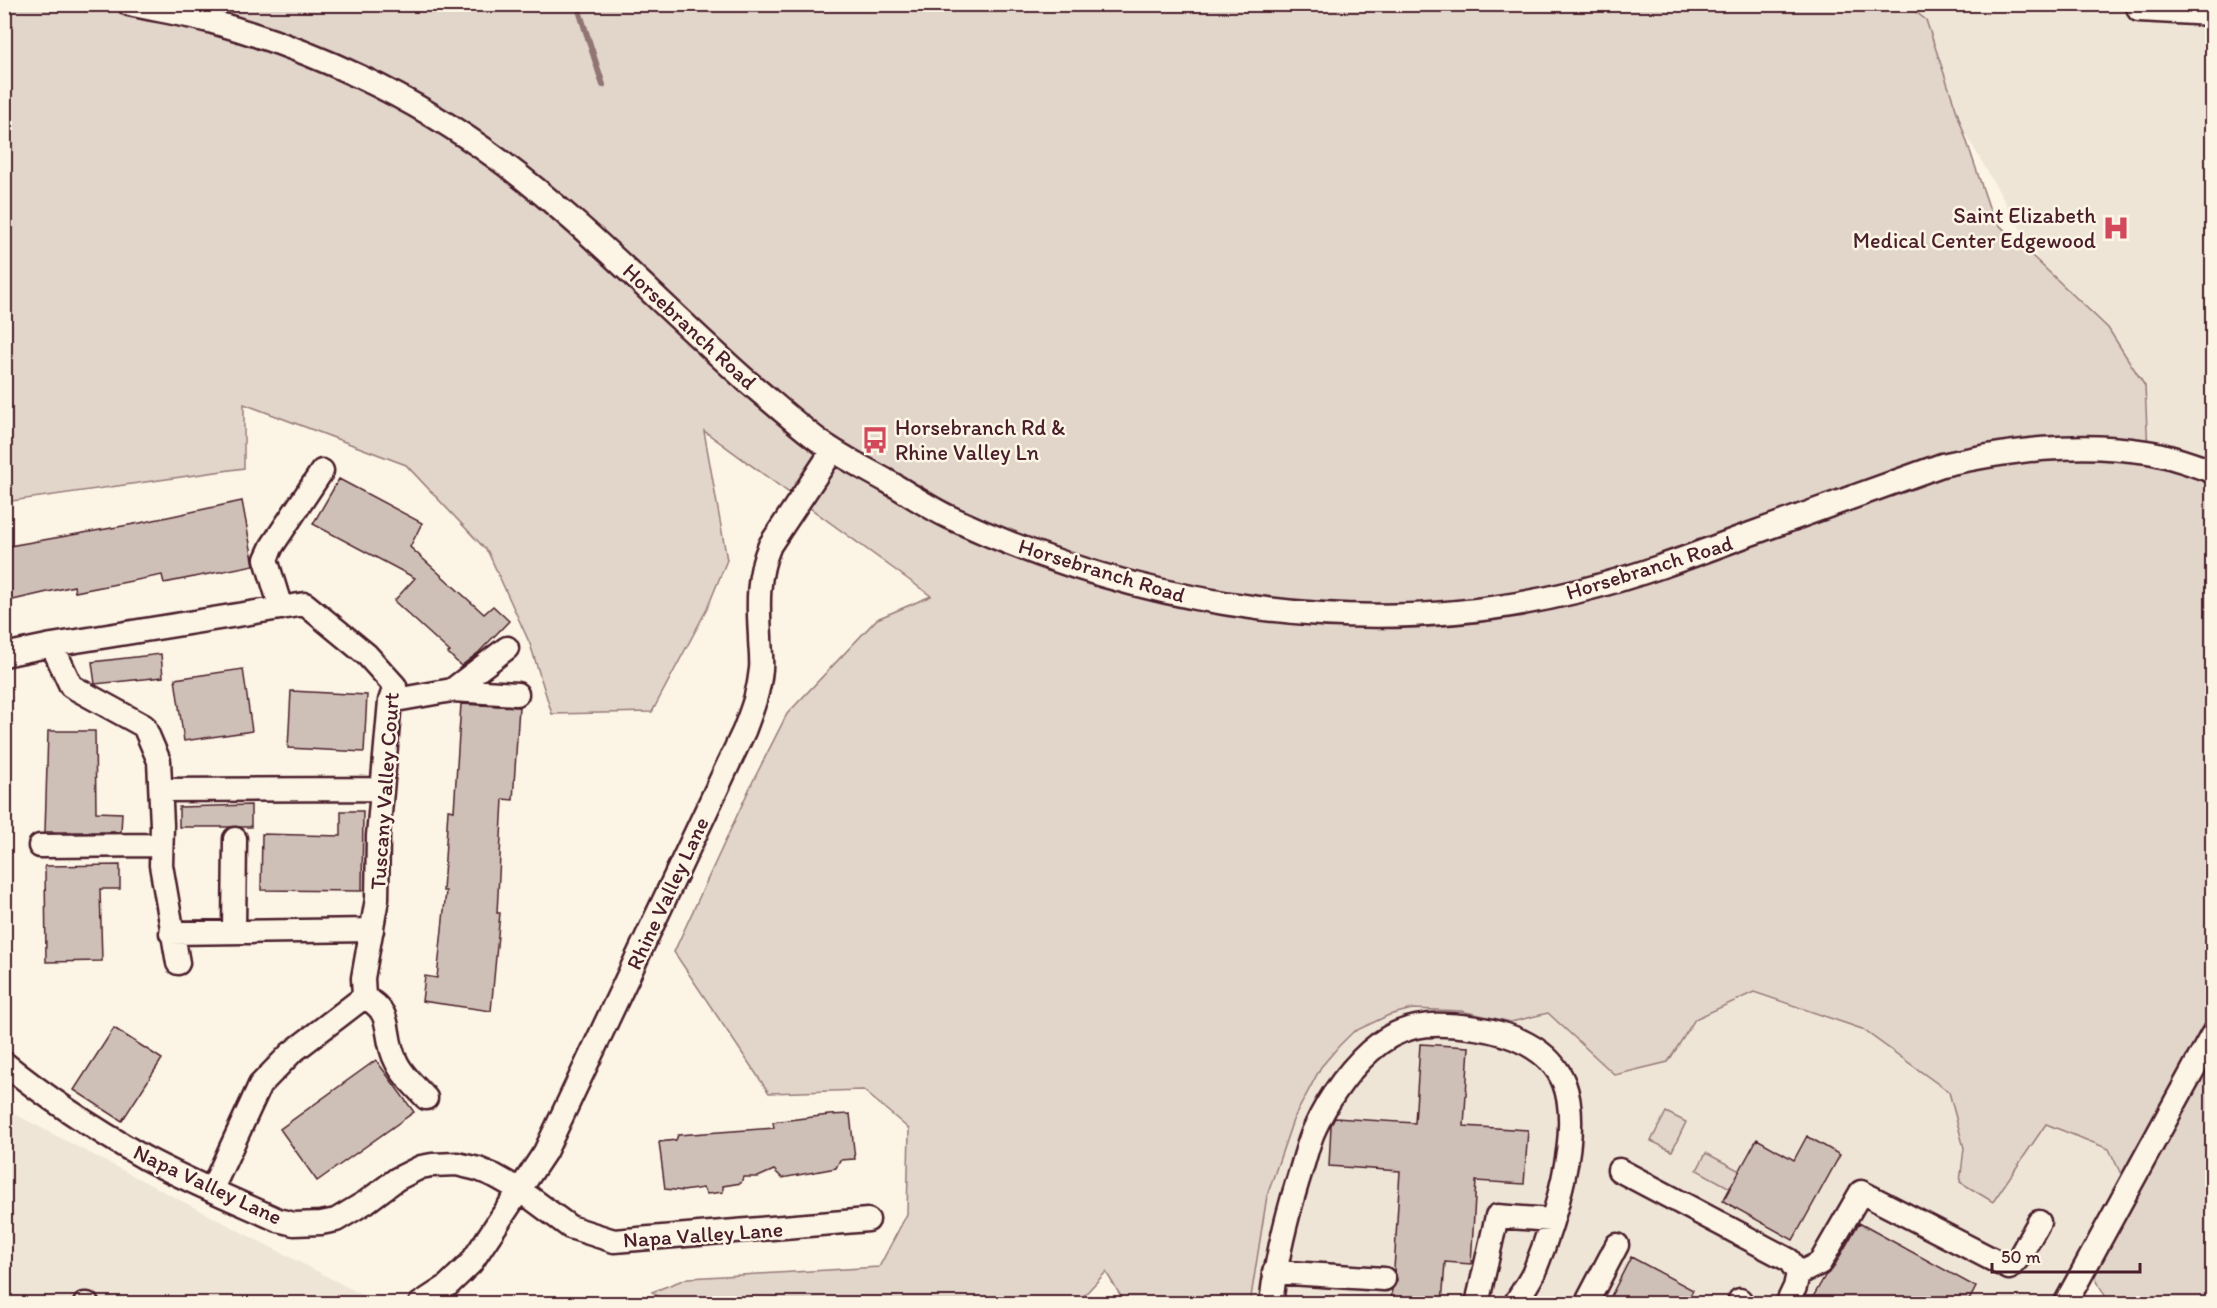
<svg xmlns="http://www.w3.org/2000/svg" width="2217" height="1308" viewBox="0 0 2217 1308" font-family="Itim,sans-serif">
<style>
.built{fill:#eee5d7}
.green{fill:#e2d5ca;stroke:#967a7a;stroke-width:1.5}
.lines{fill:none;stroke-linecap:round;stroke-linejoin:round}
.stream{stroke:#917474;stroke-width:6}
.building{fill:#cfc0b7;stroke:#4a1f2b;stroke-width:1.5}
.minor-casing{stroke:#4a1f2b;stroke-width:27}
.minor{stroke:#fcf5e5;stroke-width:22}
.labels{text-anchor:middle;stroke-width:5;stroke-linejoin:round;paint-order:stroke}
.poi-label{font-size:22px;fill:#4a1f2b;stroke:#fcf5e5;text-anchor:end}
.street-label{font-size:22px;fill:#4a1f2b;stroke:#fcf5e5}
</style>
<rect width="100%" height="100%" fill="#fcf5e5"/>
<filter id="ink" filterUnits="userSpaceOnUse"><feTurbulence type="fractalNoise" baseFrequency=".0167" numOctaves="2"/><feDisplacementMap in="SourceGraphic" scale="12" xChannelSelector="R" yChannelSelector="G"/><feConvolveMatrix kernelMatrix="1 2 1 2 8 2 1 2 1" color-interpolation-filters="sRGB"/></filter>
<g filter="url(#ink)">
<path class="built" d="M1892 5H2212V471L2148 452Z
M1754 991 1862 1029 1949 1092 1964 1148 1960 1182 1993 1202 2046 1123 2109 1149 2128 1188 2065 1303 1250 1304 1267 1196 1293 1120 1321 1067 1353 1032 1389 1015 1412 1009 1461 1011 1511 1022 1548 1013 1615 1075 1668 1062 1695 1019Z
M5 1109 378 1303H5Z"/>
<path class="green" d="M4 5H1907L1926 20 1993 219 2108 328 2145 386 2148 452 2212 471V1303H2109L2087 1263 2128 1189 2109 1149 2046 1124 1993 1202 1960 1182 1964 1148 1949 1092 1862 1029 1754 992 1695 1019 1668 1062 1615 1075 1548 1013 1511 1022 1461 1011 1412 1009 1389 1015 1353 1032 1339 1046 1321 1067 1293 1120 1267 1196 1250 1303H1125L1106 1272 1077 1303H668L652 1292 688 1278 879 1267 907 1214 909 1129 863 1090 769 1093 674 952 752 783 787 714 877 619 931 596 704 431 727 560 707 609 652 712 552 714 530 644 488 552 406 465 244 404V468L5 502Z
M1666 1112 1686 1122 1672 1151 1651 1141Z
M1706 1153 1740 1171 1730 1188 1697 1170Z"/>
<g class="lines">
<path class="stream" d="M577 4 603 85"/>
</g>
<path class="building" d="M339 479 422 523 410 547 484 614 493 606 509 621 479 652 461 666 448 653 450 652 394 601 415 578 313 524Z
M242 501 254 565 164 583 162 575 75 592 74 586 4 602V547L140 523Z
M161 654 163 677 95 684 92 662Z
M243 669 252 731 184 741 175 679Z
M291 691 367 695 364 752 288 748Z
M461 704 519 707 513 800 503 799 497 913H500L491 1011 422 1001 425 976 437 978 446 891H443L448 810 454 811Z
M48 731H95L96 812 122 813 121 832H45Z
M251 805V827H179V807Z
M341 811H363L362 891 261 890 262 834 341 836Z
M120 865V889H100L102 961 46 962 45 866Z
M114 1028 162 1059 122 1121 74 1090Z
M1420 1044 1469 1047 1464 1126 1528 1130 1524 1184 1476 1181 1471 1264 1445 1262 1442 1304H1391L1392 1289 1397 1280 1394 1270 1400 1171 1329 1166 1331 1125 1335 1118 1415 1123Z
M376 1060 414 1112 317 1181 280 1129Z
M850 1114 855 1159 840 1160 836 1168 782 1178 774 1170 758 1177H743L741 1183 723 1186V1192L707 1194 703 1188 683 1191 665 1189 659 1142 676 1140 678 1135 774 1128 773 1122 829 1115Z
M1807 1136 1840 1155 1793 1240 1723 1201 1757 1139 1794 1160Z
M1859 1223 1976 1287 1967 1304H1809L1825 1276 1832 1270Z
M1631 1257 1693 1290 1686 1304H1607Z"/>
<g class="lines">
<defs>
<path id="minor" d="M129 4C156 10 183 14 209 21 312 49 413 96 499 160 588 226 664 308 748 382 771 401 794 422 818 440 840 456 864 468 887 481 908 493 928 507 949 517 1144 608 1368 644 1579 591 1635 577 1689 557 1742 537 1809 513 1876 489 1942 465 2010 450 2077 441 2147 452 2169 455 2191 464 2212 471
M2137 4 2139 10 2212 14
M281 608 266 559 272 546 322 471
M52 645 71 686 144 726 159 761 162 825 161 865 178 963
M4 655 52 645 305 604 367 655 395 686 390 701 378 836 377 899 363 978 364 997
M452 690 517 694
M390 701 452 690 507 648
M161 790 382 789
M40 846 161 845
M234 930 235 839
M171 933 372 930
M364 997C396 1013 382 1034 396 1061 402 1075 416 1087 426 1098
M4 1063C48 1099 96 1130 145 1158 188 1181 234 1200 278 1220L294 1224 321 1223 336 1220 366 1202 397 1179 421 1167 432 1165 457 1164 478 1169 495 1176 520 1190 570 1227 614 1241 868 1220
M1619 1170 1789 1260 1798 1273 1795 1287 1787 1304
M212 1189 260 1085 291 1053 364 997
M1274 1272 1384 1279
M1798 1274 1820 1263 1861 1192 2009 1268 2020 1256 2039 1222
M85 1304H87
M420 1304 446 1287 471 1263 545 1152 744 731C752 710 759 692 761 669 762 658 760 647 760 636 758 604 757 575 770 545L833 450
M1271 1304C1276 1257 1288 1211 1302 1167 1306 1154 1309 1140 1315 1128 1329 1097 1353 1063 1380 1043 1410 1021 1441 1023 1476 1028 1510 1033 1550 1048 1564 1083 1583 1133 1553 1225 1534 1272 1529 1283 1521 1293 1515 1304
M1477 1304 1497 1216 1551 1220
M1586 1304 1617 1245
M1739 1304 1740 1300
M2065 1304 2212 1035"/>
</defs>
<use href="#minor" class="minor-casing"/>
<use href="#minor" class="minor"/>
</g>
</g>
<defs>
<symbol id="hospital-bare" viewBox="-9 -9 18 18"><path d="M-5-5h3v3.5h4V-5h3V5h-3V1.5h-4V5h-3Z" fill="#d1495b" stroke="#fcf5e5" stroke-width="2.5" paint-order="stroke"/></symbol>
<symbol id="bus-bare" viewBox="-9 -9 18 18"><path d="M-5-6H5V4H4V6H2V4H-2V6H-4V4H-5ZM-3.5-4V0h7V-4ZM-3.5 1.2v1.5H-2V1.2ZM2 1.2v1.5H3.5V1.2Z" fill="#d1495b" stroke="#fcf5e5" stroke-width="2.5" paint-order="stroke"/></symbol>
</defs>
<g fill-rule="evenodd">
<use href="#hospital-bare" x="2097" y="209" width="38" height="38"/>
<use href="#bus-bare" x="856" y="421" width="38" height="38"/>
</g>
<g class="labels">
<g class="poi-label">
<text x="2096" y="223">Saint Elizabeth<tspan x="2096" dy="25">Medical Center Edgewood</tspan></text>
<text x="895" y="435" text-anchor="start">Horsebranch Rd &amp;<tspan x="895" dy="25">Rhine Valley Ln</tspan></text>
</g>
<g class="street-label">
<text transform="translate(690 326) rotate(43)" y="8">Horsebranch Road</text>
<text transform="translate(1649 567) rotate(-17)" y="8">Horsebranch Road</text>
<text transform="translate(1102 570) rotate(17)" y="8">Horsebranch Road</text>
<text transform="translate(384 791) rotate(-86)" y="8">Tuscany Valley Court</text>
<text transform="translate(667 893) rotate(-65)" y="8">Rhine Valley Lane</text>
<text transform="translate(208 1184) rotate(25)" y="8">Napa Valley Lane</text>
<text transform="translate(703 1234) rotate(-4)" y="8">Napa Valley Lane</text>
</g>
</g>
<rect width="2217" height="1308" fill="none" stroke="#fcf5e5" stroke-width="24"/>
<rect x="12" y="12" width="2193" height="1284" fill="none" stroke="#4a1f2b" stroke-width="2" filter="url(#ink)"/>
<path d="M1992 1263v9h148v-9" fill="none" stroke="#4a1f2b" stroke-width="3"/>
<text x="2001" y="1263" font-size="18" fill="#4a1f2b" stroke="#fcf5e5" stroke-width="4.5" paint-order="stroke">50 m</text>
</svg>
